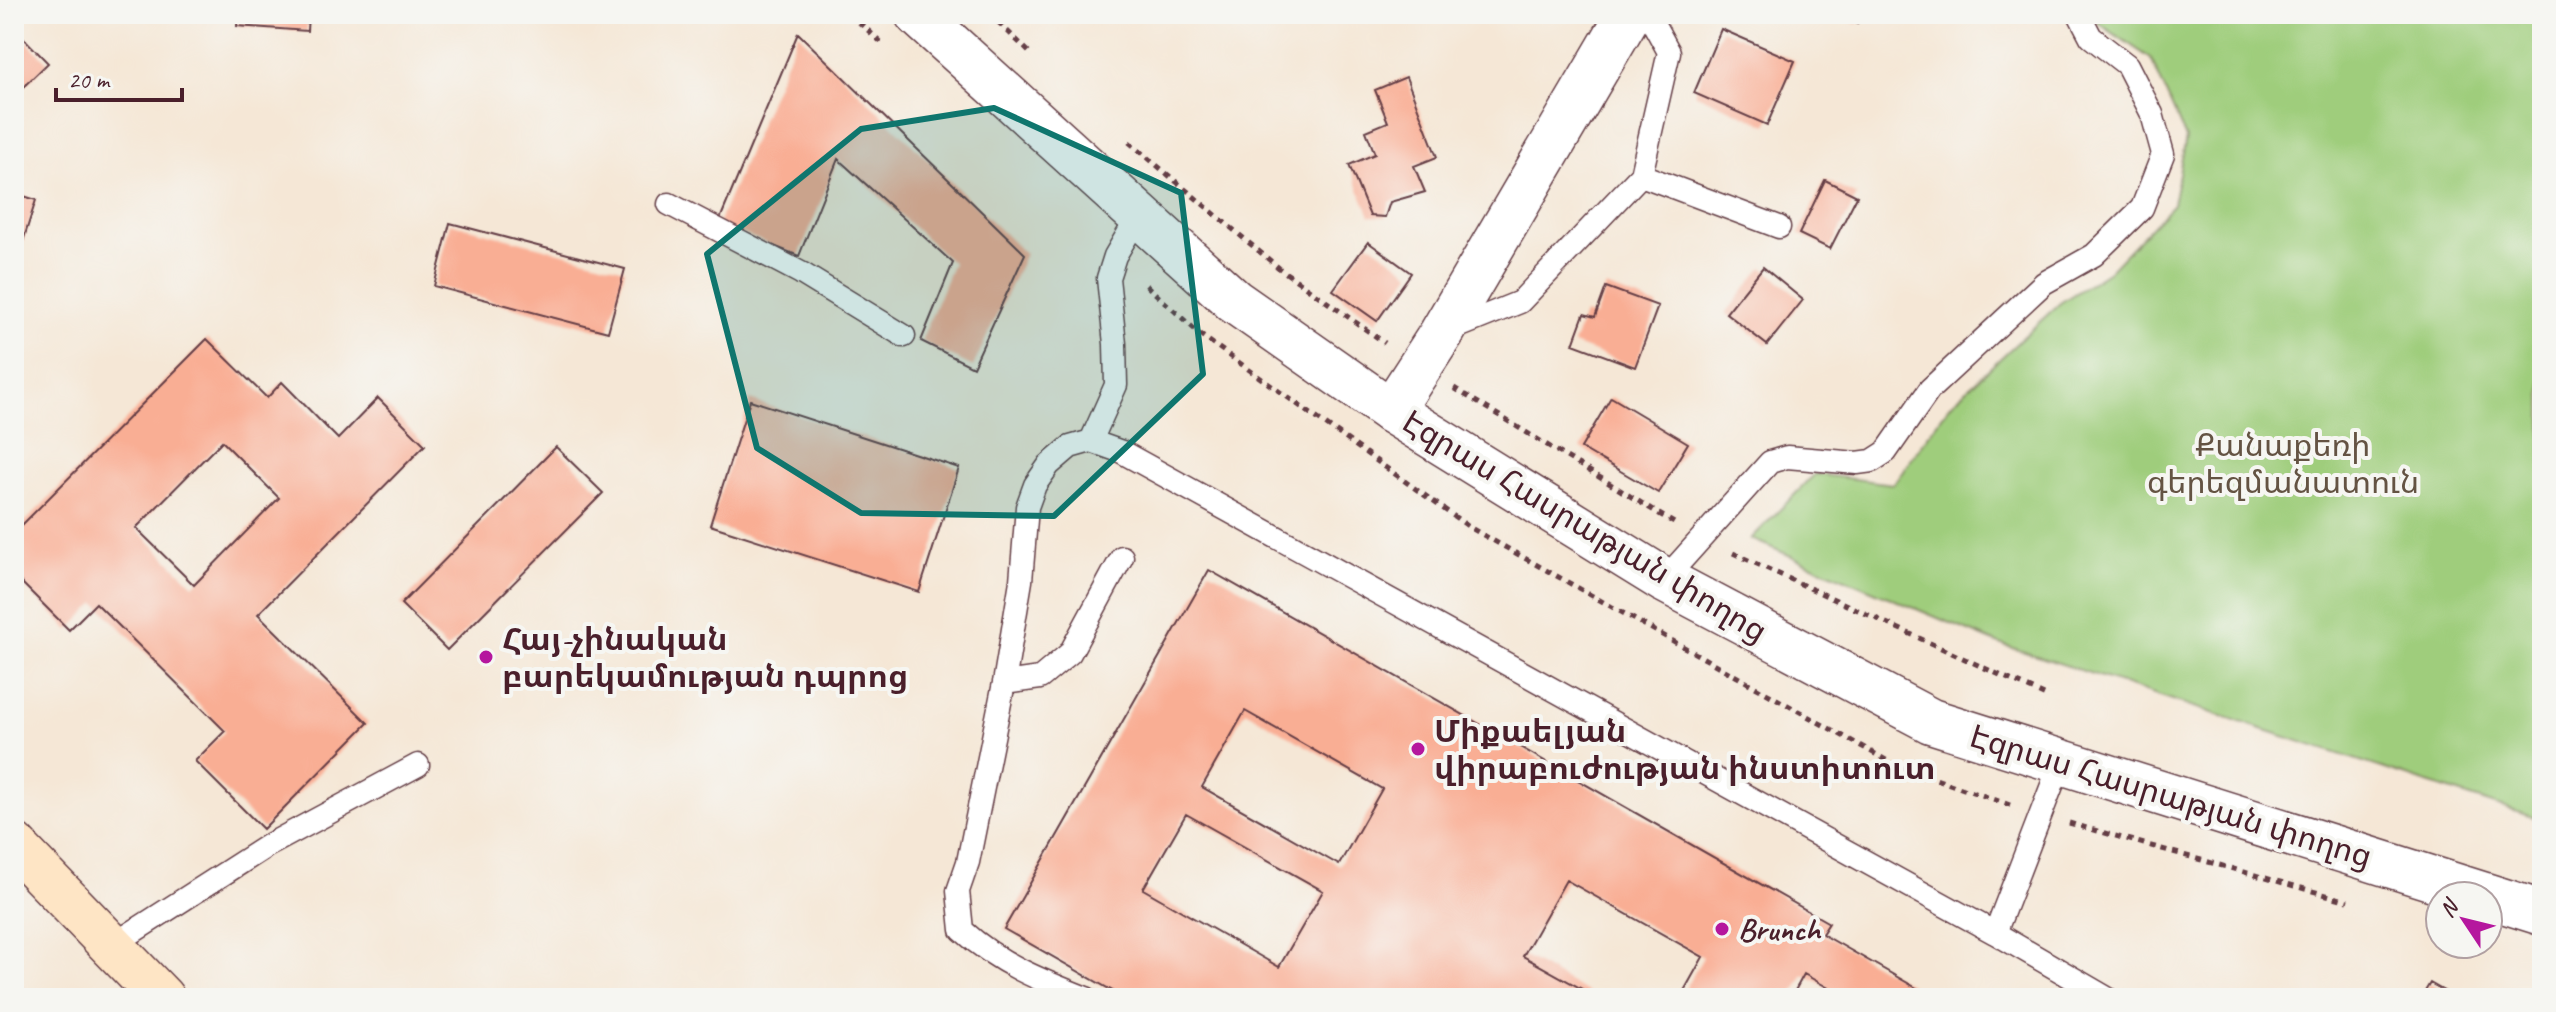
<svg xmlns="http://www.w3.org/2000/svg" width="2556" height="1012" viewBox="0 0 2556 1012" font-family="Caveat,'Noto Sans Armenian',sans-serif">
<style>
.green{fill:#9fcd7b;stroke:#747653;stroke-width:2}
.building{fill:#f9ae94;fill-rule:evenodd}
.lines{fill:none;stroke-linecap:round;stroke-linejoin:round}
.service-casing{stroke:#643d45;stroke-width:25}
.minor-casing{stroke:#643d45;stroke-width:47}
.tertiary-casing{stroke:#643d45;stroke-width:47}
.secondary-casing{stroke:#643d45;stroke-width:47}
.path{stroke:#643d45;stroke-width:5;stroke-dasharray:6 6;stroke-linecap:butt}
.service{stroke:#fff;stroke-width:22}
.minor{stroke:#fff;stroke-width:44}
.tertiary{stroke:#fff;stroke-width:44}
.secondary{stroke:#fee5c5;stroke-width:44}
.marked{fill:#0f766e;fill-opacity:0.2;stroke:#0f766e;stroke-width:6;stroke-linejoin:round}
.poi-dot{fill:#b5179e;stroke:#f6f6f2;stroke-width:3}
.labels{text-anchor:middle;stroke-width:8;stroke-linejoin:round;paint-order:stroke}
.park-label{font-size:32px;fill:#645343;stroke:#f6f6f2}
.street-label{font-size:32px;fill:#4a1f2b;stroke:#f6f6f2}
.poi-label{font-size:32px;font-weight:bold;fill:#4a1f2b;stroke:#f6f6f2;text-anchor:start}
</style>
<rect width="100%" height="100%" fill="#f6f6f2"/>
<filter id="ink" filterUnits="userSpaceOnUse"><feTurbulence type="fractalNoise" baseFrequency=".0125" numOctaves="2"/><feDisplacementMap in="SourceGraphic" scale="16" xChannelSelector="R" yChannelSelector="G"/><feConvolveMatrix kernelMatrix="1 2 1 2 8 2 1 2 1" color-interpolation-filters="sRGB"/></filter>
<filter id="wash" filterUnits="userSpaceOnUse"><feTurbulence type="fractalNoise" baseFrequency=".006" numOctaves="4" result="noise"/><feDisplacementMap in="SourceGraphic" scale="32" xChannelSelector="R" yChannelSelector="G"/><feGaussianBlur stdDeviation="1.8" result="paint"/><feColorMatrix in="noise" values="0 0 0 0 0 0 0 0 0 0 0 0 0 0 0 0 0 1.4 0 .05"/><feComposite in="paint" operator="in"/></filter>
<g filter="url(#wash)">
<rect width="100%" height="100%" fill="#f5e7d6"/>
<path class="green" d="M2094 14H2542V820L1997 643 1751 539 1815 474 1893 484 1950 405 2060 303 2109 271 2173 204 2186 138 2151 59 2094 20Z"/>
<g id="blocks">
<path class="building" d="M116 14H151V19L116 16Z
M238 14H308L307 31 237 26Z
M1834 14H1861L1857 24Z
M14 28 48 63 14 96Z
M1721 29 1795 61 1767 125 1694 93Z
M798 33 1025 254 973 367 921 341 953 263 838 159 799 256 718 224Z
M1406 77 1437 157 1414 166 1425 192 1390 202 1385 217 1370 216 1349 165 1375 154 1366 131 1388 122 1375 90Z
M1825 180 1857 196 1830 249 1799 234Z
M14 193 36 200 19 254 14 253Z
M450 223 625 269 608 332 434 286Z
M1368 242 1411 273 1377 321 1333 290Z
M1763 267 1803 300 1767 345 1726 313Z
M1606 287 1658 306 1635 367 1573 344 1584 314 1595 317Z
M207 339 267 398 282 382 338 439 378 398 425 445 258 614 368 723 263 829 195 761 225 731 96 603 69 630 14 575V533ZM222 441 279 498 194 585 136 528Z
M1611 397 1688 443 1658 493 1581 448Z
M750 400 959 468 919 592 710 525Z
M556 447 603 493 447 650 401 604Z
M1209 570 1829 923 1822 934 1934 998H1839L1841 995 1804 974 1791 998H1680L1703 957 1566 880 1523 956 1598 998H1521L1506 990 1501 998H1125L1004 929ZM1245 711 1382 789 1339 865 1202 787ZM1186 814 1323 891 1279 967 1143 889Z
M2430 983 2456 998H2421Z"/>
</g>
</g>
<g filter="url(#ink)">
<use href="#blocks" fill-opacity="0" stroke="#643d45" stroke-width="2"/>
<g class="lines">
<defs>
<path id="service" d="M1641 175 1779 227
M669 204 801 273 904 336
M1448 331 1520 302 1641 175 1669 52 1648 14
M1091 441 1116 385 1115 344 1108 278 1115 256 1139 215
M1664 580 1770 462 1787 457 1857 463 1872 461 1886 452 1930 389 2044 283 2094 255 2142 208 2163 154 2152 114 2127 65 2091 37 2079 14
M1004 683 1040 678 1070 653 1122 557
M1995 933 2107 998
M111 946 267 846 418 765
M1086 998C1040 980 999 964 962 930L958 891 968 862 1004 683 1021 581 1027 507 1035 485 1049 465 1070 447 1091 441 1122 452 1995 933 2061 762"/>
<path id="minor" d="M1391 411 1441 334 1629 14"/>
<path id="tertiary" d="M917 14 1234 301 1391 411 1664 580 1931 721 2542 913"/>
<path id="secondary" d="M14 845 162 998"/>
</defs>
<use href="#service" class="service-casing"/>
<use href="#minor" class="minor-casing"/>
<use href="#tertiary" class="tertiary-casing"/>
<use href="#secondary" class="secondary-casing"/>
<path class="path" d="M850 14 882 43
M990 14 1030 53
M1129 142 1279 268 1385 343
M1146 285 1202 336 1469 527 1895 765 2010 805
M1454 388 1674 523
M1733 553 2046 696
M2069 823 2348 901"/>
<use href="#service" class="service"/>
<use href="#minor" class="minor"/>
<use href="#tertiary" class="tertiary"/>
<use href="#secondary" class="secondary"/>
</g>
</g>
<path class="marked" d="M994 108 1181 193 1203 374 1054 516 861 513 757 448 707 254 861 129Z"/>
<g class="poi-dot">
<circle cx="486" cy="657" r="8"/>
<circle cx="1418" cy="749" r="8"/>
<circle cx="1722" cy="929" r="8"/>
</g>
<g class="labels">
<g class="park-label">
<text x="2283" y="456">Քանաքեռի<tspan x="2283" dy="37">գերեզմանատուն</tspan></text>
</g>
<g class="street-label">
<text transform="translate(1585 526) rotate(31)" y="11">Էզրաս Հասրաթյան փողոց</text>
<text transform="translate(2171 796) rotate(17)" y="11">Էզրաս Հասրաթյան փողոց</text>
</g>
<g class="poi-label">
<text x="502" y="650">Հայ-չինական<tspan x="502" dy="37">բարեկամության դպրոց</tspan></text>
<text x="1434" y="742">Միքաելյան<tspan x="1434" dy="37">վիրաբուժության ինստիտուտ</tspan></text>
<text x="1738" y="940">Brunch</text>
</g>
</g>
<rect width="2556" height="1012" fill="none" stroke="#f6f6f2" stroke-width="48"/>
<g transform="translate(2464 920) rotate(305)"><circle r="38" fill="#f6f6f2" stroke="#b1a0a2" stroke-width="2"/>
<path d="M0-6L14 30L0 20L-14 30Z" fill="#b5179e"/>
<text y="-12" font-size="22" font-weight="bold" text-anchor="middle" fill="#4a1f2b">N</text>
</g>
<path d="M56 88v12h126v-12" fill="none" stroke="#4a1f2b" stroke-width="4"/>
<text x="68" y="88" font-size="24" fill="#4a1f2b" stroke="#f6f6f2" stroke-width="6" paint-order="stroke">20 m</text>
</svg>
